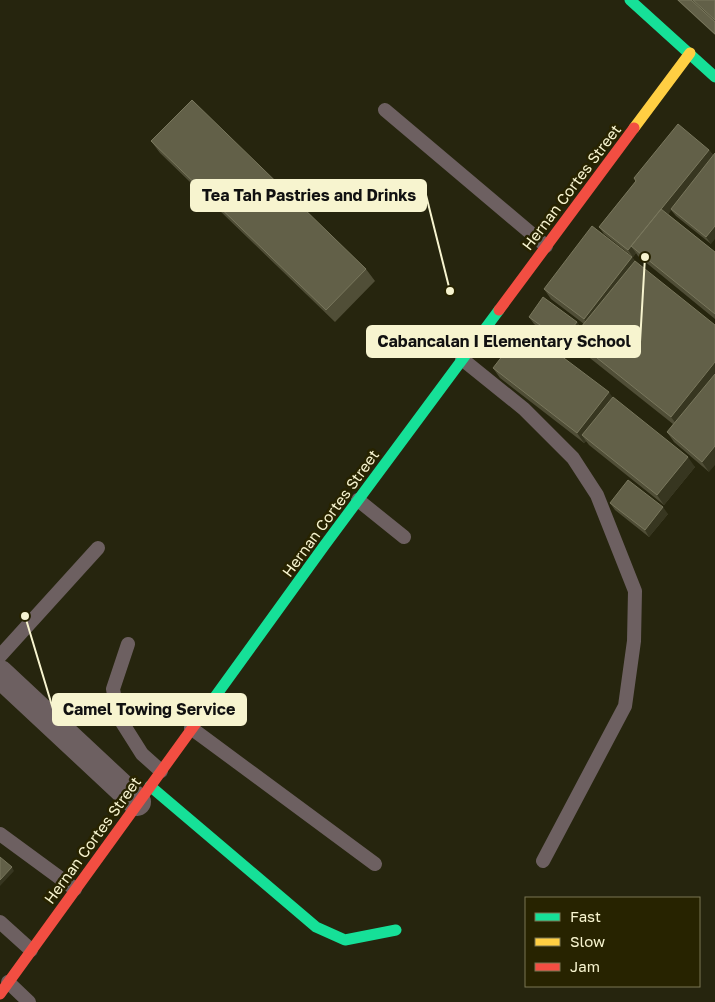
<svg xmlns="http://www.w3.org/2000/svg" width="715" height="1002" viewBox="0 0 715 1002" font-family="'Golos Text',sans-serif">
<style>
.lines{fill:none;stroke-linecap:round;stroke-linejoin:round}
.lane{stroke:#6d6061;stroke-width:14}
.street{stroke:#6d6061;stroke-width:28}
.fast{stroke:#16e098;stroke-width:11}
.slow{stroke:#ffcf43;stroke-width:11}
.jam{stroke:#f24e42;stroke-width:11}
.wall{fill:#504e37}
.shaded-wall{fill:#373620}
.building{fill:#626048;stroke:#79775d}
.labels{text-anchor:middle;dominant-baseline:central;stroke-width:5;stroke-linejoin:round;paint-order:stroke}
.street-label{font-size:15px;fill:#f7f4cf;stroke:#272300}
.leader{fill:none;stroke:#f7f4cf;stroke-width:2}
.callout-dot{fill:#f7f4cf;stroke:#272300;stroke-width:2}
.callout{fill:#f7f4cf;stroke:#f7f4cf;stroke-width:2}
.callout-label{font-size:16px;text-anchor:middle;font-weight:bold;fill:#111}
</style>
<rect width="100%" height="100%" fill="#26250e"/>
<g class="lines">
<path class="lane" d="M385,110l161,136
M462,359l62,50 49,49 24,37 38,96 -1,50 -9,65 -82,155
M358,500l46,37
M128,644l-15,45 5,27 24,38 19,17
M0,656l98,-108
M191,728l184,136
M0,834l75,55
M0,922l31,28
M8,982l21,20"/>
<path class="street" d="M0,674l137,128"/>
<path class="fast" d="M630,0l85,77
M204,712l120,-166 175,-236
M150,786l166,141 29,13 51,-10"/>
<path class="slow" d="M634,128l56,-75"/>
<path class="jam" d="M499,310l135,-182
M0,994l204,-282"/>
</g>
<path class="wall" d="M677,0h38v35z
M151,141l215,128 9,12 -40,41 -175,-169z
M709,150l4,5 -2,89 -35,-28 -5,-6 -3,4 47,38v67l-77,-63 -2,-3 -3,4 -29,-23 -5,-7 37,-46 -2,-3z
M632,257l4,5 73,210 -35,-30 -7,-10 6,-8 -92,-73 -7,-11 -7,8 -33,-24 -5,-7 48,5 4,6 3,-4 -33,-25 -7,-10z
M493,368l119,30 83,69 -31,38 -75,-60 -3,-4 -2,2 -84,-65z
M610,503l58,11 -19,23 -34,-27z"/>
<path class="shaded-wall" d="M709,150l5,7 -76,95 -7,-6z
M715,226v13l-4,5 -5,-7z
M631,246l5,7 -3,4 -5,-7z
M632,257l7,10 -48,62 -7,-10z
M577,322l5,7 -10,9 2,2 -7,8 -5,-7z
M715,362v23l-35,44 -9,-12z
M609,392l7,10 -34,33 4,6 -2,2 -7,-10z
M715,446v19l-6,7 -7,-10z
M688,457l7,10 -31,38 -7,-10z
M663,507l5,7 -19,23 -4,-7z
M12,867l2,4 -14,15v-6z"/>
<path class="building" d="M678,0h13l24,22v12z
M693,0h22v20z
M192,100l174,169 -40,41 -175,-169z
M678,124l31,26 -81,100 -29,-23 37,-46 -2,-3z
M715,153v73l-9,11 -35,-28z
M661,209l54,43v62l-84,-68z
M592,226l40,31 -48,62 -40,-30z
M635,261l80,64v37l-44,55 -99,-79z
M543,297l34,25 -15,19 -33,-24z
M524,328l85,64 -32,41 -84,-65z
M715,374v72l-13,16 -35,-30z
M613,397l75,60 -31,38 -75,-60z
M628,480l35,27 -18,23 -35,-27z
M0,857l12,10 -12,13z"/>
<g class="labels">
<g class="street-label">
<text transform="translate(571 187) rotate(-53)">Hernan Cortes Street</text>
<text transform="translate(330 513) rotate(-54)">Hernan Cortes Street</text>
<text transform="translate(92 840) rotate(-54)">Hernan Cortes Street</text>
</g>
</g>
<path class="leader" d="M450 291L426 195M645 257L640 342M25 616L53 709"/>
<g class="callout-dot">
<circle cx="450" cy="291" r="5"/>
<circle cx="645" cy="257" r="5"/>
<circle cx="25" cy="616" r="5"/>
</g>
<g class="callout">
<rect x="191" y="180" width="235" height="31" rx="5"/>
<rect x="367" y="326" width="273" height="31" rx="5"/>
<rect x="53" y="694" width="193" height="31" rx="5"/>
</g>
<g class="callout-label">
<text x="309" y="201">Tea Tah Pastries and Drinks</text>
<text x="504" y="347">Cabancalan I Elementary School</text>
<text x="149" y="715">Camel Towing Service</text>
</g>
<rect x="525" y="897" width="175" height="90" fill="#272300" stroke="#7a7753"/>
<rect x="535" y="913" width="25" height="8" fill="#16e098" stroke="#7a7753"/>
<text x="570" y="922" font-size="15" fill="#f7f4cf">Fast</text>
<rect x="535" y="938" width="25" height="8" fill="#ffcf43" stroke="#7a7753"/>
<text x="570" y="947" font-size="15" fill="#f7f4cf">Slow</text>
<rect x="535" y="963" width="25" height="8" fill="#f24e42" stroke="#7a7753"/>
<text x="570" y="972" font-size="15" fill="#f7f4cf">Jam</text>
</svg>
